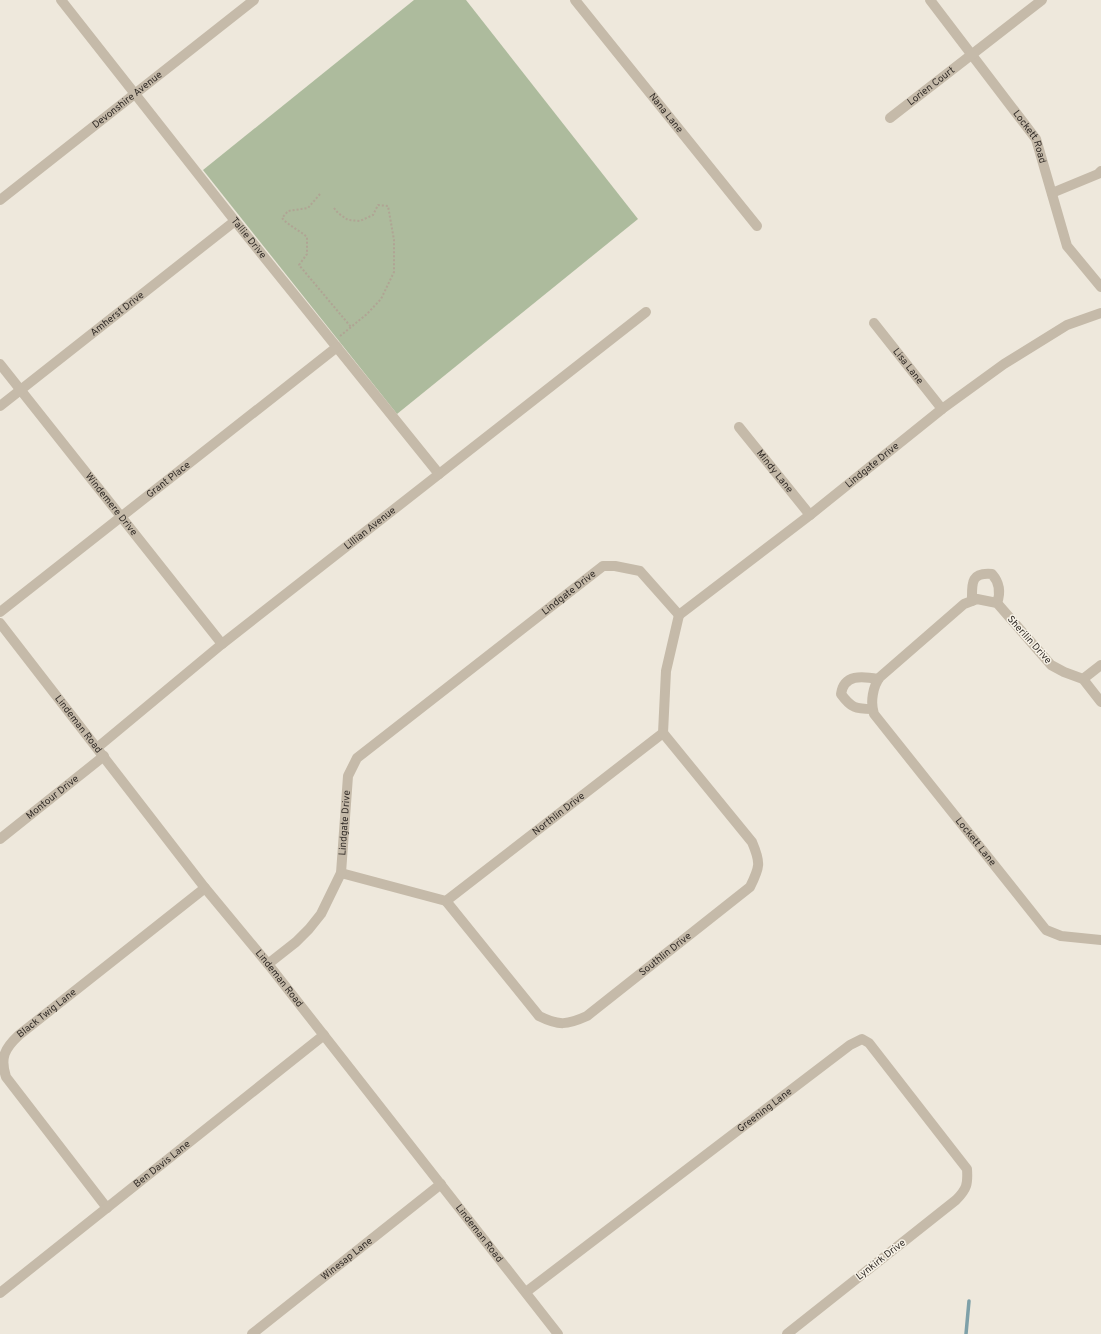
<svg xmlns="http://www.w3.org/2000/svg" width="1101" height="1334" viewBox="0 0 1101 1334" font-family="Overpass,sans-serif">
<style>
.green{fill:#adbb9d}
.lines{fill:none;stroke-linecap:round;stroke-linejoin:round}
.stream{stroke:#7ea0a8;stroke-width:3.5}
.path{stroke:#b0a494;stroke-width:2;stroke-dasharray:2 2;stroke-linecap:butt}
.minor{stroke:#c5baa9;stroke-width:10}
.tertiary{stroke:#c5baa9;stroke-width:10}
.labels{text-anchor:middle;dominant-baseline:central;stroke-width:3;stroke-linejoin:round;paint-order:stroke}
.street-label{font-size:10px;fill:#332d28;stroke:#f7f2e7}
</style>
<rect width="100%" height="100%" fill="#eee8dc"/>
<path class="green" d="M414,0h52l172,219 -241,195 -194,-244z"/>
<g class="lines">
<path class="stream" d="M966,1334l3,-33"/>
<path class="path" d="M320,194l-12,14 -20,3 -6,7c7,8 17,12 25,19v17l-8,11 52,62
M334,208l4,5 10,7 12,1 13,-6 5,-10 10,1 6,34v32l-13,27 -14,15 -27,22"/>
<g class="minor">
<path id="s1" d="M61,0l174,221 204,253"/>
<path id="s2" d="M575,0l182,226"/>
<path id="s3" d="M930,0l106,139 31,107 34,41"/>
<path id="s4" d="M890,118l152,-118"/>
<path d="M1052,193l46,-19 3,-3"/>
<path id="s5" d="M0,200l254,-200"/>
<path id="s6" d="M874,323l68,86"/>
<path id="s7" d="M0,364l222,280"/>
<path id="s8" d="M0,406l235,-185"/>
<path id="s9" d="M739,427l71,88"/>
<path d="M972,601c0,-17 -2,-29 20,-27 7,8 9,18 5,29"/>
<path id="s10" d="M0,612l337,-265"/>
<path d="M1083,679l18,-14"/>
<path id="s11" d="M1101,702l-18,-23 -19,-7 -13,-7 -54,-62 -20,-4 -13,5 -84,73c-7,9 -10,25 -6,37l172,216 15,6 40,4"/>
<path d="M872,709c-16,0 -21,-1 -31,-15 3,-20 21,-18 37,-15"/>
<path id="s12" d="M98,747l124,-103 424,-332"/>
<path id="s13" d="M0,839l104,-83"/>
<path id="s14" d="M341,873l105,28 217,-168 3,-62 13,-56"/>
<path id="s15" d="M446,901l93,115c20,10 28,9 48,0l163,-129c10,-20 11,-24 2,-45l-89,-109"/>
<path id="s16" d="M268,964l28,-22 13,-13 12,-15 20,-41 7,-97 9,-18 246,-192h12l25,5 39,44 131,-100 132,-106 62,-45 63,-39 34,-12"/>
<path id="s17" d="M107,1208l-101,-131c-6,-19 -2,-28 13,-42l186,-147"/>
<path id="s18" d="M526,1292l324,-247 12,-6 7,4 98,126c1,15 0,20 -11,31l-169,134"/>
<path id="s19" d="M0,1293l324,-258"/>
<path id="s20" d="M252,1334l189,-150"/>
</g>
<path class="tertiary" id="s21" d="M0,623l205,265 63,76 290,370"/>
</g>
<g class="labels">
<g class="street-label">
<text stroke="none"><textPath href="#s4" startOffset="52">Lorien Court</textPath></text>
<text stroke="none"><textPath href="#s5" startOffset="162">Devonshire Avenue</textPath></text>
<text stroke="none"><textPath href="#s2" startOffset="145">Nana Lane</textPath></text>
<text stroke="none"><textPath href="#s3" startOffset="170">Lockett Road</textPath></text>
<text stroke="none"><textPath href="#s1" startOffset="303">Tallie Drive</textPath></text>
<text stroke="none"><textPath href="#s8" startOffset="149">Amherst Drive</textPath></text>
<text stroke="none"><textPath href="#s6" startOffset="55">Lisa Lane</textPath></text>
<text stroke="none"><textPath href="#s16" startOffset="889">Lindgate Drive</textPath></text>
<text stroke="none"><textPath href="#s9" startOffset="57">Mindy Lane</textPath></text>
<text stroke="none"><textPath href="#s10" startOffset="214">Grant Place</textPath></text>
<text stroke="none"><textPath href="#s7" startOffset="179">Windemere Drive</textPath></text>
<text stroke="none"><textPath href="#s12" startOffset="349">Lillian Avenue</textPath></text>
<text stroke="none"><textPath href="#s16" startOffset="505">Lindgate Drive</textPath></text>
<text transform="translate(1029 640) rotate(48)">Sherilin Drive</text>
<text stroke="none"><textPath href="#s21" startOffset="128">Lindeman Road</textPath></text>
<text stroke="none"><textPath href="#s13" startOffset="67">Montour Drive</textPath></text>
<text stroke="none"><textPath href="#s14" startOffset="251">Northlin Drive</textPath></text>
<text stroke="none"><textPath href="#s16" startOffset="169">Lindgate Drive</textPath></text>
<text stroke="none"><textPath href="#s11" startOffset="494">Lockett Lane</textPath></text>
<text stroke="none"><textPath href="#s15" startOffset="298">Southlin Drive</textPath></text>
<text stroke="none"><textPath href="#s21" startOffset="452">Lindeman Road</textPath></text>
<text stroke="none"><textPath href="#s17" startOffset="248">Black Twig Lane</textPath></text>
<text stroke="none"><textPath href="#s18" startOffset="300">Greening Lane</textPath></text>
<text stroke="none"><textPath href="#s19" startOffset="207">Ben Davis Lane</textPath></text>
<text stroke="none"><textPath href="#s21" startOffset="776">Lindeman Road</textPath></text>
<text stroke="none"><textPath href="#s20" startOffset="121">Winesap Lane</textPath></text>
<text transform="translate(881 1260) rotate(-38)">Lynkirk Drive</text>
</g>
</g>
</svg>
